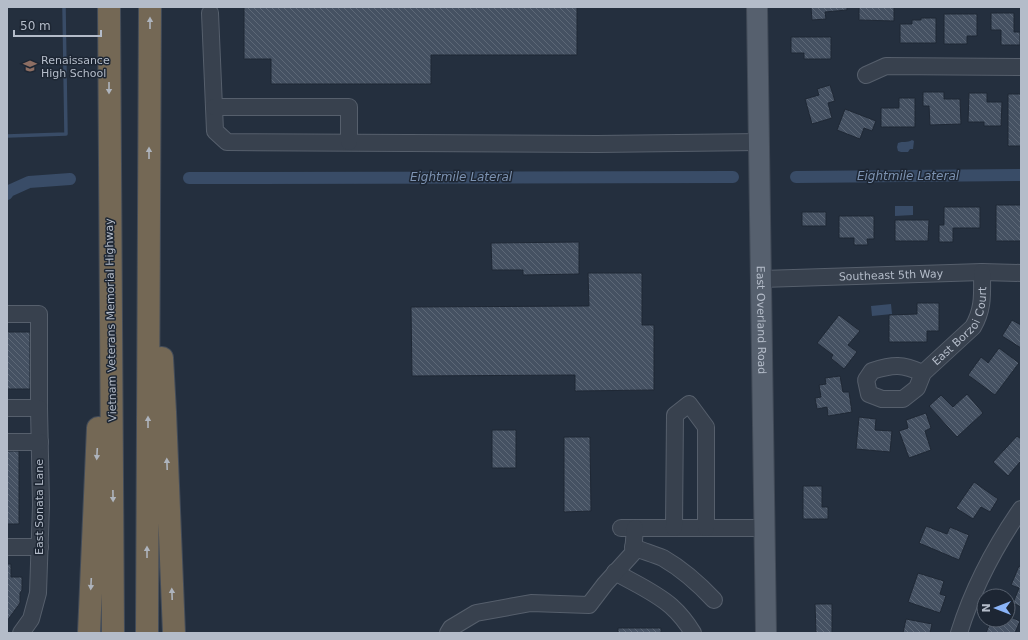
<svg xmlns="http://www.w3.org/2000/svg" width="1028" height="640" viewBox="0 0 1028 640" font-family="'DejaVu Sans',sans-serif">
<style>
.water{fill:#394c67}
.lines{fill:none;stroke-linecap:round;stroke-linejoin:round}
.stream{stroke:#394c67;stroke-width:3.5}
.canal{stroke:#394c67;stroke-width:12}
.building{fill:url(#building-back-hatch);stroke:#1f2835}
.minor-casing{stroke:#565f6c;stroke-width:18}
.major-casing{stroke:#414a57;stroke-width:22}
.highway-casing{stroke:#434c59;stroke-width:24}
.minor{stroke:#38414e;stroke-width:16}
.major{stroke:#56606e;stroke-width:20}
.highway{stroke:#746855;stroke-width:22}
.oneway{fill:#aeb4bd}
.labels{text-anchor:middle;dominant-baseline:central;stroke-width:3;stroke-linejoin:round;paint-order:stroke}
.poi-label{font-size:11px;fill:#b4bcc9;stroke:#1d2633;text-anchor:start}
.street-label{font-size:11px;fill:#b4bcc9;stroke:#1d2633}
.water-label{font-size:12px;font-style:italic;fill:#7c92b1;stroke:#1d2633}
</style>
<defs>
<pattern id="building-back-hatch" width="6" height="6" patternUnits="userSpaceOnUse"><rect width="6" height="6" fill="#455162"/><path d="M-1 5l2 2M0 0l6 6M5-1l2 2" fill="none" stroke="#5d6877"/></pattern>
</defs>
<rect width="100%" height="100%" fill="#242f3e"/>
<path class="water" d="M912,140l2,1 -1,8h-3l-2,3h-7l-3,-1 -1,-4 1,-4c5,-2 9,0 14,-3z
M895,206h18v9l-18,1z
M891,304l1,10 -20,2 -1,-10z"/>
<g class="lines">
<path class="stream" d="M7,136l59,-2 -2,-127"/>
<path class="canal" d="M796,177l225,-2
M189,178l544,-1
M7,194l2,-3 20,-9 41,-3"/>
</g>
<path class="building" d="M244,7h333v48h-146v29h-160v-25h-27z
M811,7h36v3l-22,2 1,7 -14,1z
M859,7h35v14l-35,-1z
M991,13h23v19h6v13h-19v-15h-10z
M944,14h33v22h-10v8h-23z
M921,18h15v25h-36v-19h12v-4h9z
M791,37h40v22h-27v-6h-13z
M830,85l5,16 -7,2 4,15 -20,6 -7,-25 14,-4 -2,-6z
M923,92h21v7h16l1,25 -31,1 -1,-19h-6z
M969,93h18v9h15l-1,24h-17v-4h-16z
M1008,94h13v52h-13z
M899,98h16v29h-34v-19h18z
M845,109l31,12 -4,10 -8,-3 -4,11 -23,-9z
M996,205h25v36h-25z
M944,207h36v21h-27v14h-14v-17h5z
M802,212h24v14h-24z
M839,216h35v23h-7l1,6h-14v-7h-15z
M895,220h34l-1,21h-33z
M579,242v32l-56,1v-5h-31l-1,-27z
M588,273h54v52h12v65l-79,1v-16l-163,1 -1,-69 178,-1z
M917,303h22v28h-12v11h-38v-27l28,-1z
M839,315l21,16 -12,14 9,7 -13,17 -13,-11 2,-3 -16,-12z
M1012,320l9,5v23l-19,-12z
M7,332h23v57h-23z
M999,348l20,15 -24,32 -27,-20 13,-18 7,6z
M840,376l3,16h6l3,20 -24,4 -1,-9 -10,2 -2,-11 6,-1 -2,-12 7,-1 -1,-6z
M967,394l16,19 -26,24 -28,-31 12,-11 12,12z
M926,413l5,15 -6,3 6,19 -22,8 -10,-27 9,-3 -2,-8z
M859,417l17,2 -1,11 17,1 -2,21 -34,-3z
M492,430h24v38h-24z
M1017,436l4,3v24l-1,-1 -12,14 -15,-14z
M564,437h26l1,74 -27,1z
M7,451h12v73h-12z
M974,482l24,17 -8,13 -9,-5 -8,12 -17,-11z
M803,486h19v21h6v12h-25z
M926,526l21,8 3,-7 19,8 -10,25 -40,-17z
M7,564h4v13h11v13l-2,3v10l-13,18z
M1019,566l2,1v40l-8,-4 6,-15 -8,-3z
M918,573l26,8 -4,13 6,2 -6,17 -32,-11z
M815,604h17v29h-16z
M1008,616l12,5 -5,12h-29l5,-13h17z
M906,619l26,5 -2,9h-27z
M618,628h43v5h-43z"/>
<g class="lines">
<g class="minor-casing">
<g id="minor">
<path d="M210,13l5,118 12,11 370,2 162,-2"/>
<path d="M866,75l20,-9 135,1"/>
<path d="M214,107h135v35"/>
<path id="s1" d="M761,279l221,-7 39,1"/>
<path d="M7,314h32v94"/>
<path id="s2" d="M923,373l-6,15 -14,11h-21l-13,-5 -3,-14 6,-9c22,-7 30,-7 51,2l50,-46c11,-19 9,-34 9,-55"/>
<path d="M7,408h32l2,97 -3,88 -7,26 -10,14"/>
<path d="M7,442h33"/>
<path d="M621,528h144"/>
<path d="M674,528l1,-113 14,-11 17,23v101"/>
<path d="M7,547h33"/>
<path d="M633,547c10,4 20,7 30,11 19,11 36,26 51,42"/>
<path d="M615,572c19,11 40,20 56,34 9,8 16,17 22,27"/>
<path d="M448,633l3,-5 25,-15 55,-10 58,2 16,-21 28,-31 2,-25"/>
<path d="M959,633c14,-45 35,-85 62,-124"/>
</g>
</g>
<g class="major-casing">
<g id="major">
<path id="s3" d="M757,7l9,626"/>
</g>
</g>
<g class="highway-casing">
<path id="highway" d="M109,7c0,209 4,417 4,626
M162,358l3,54 9,221
M89,633l9,-205
M147,633l3,-626"/>
</g>
<use href="#minor" class="minor"/>
<use href="#major" class="major"/>
<use href="#highway" class="highway"/>
</g>
<defs><path id="oneway-solid" d="M-6-.8H1V-3.2L6.5 0L1 3.2V.8H-6Z"/></defs>
<g class="oneway">
<use href="#oneway-solid" transform="translate(150 23) rotate(-90)"/>
<use href="#oneway-solid" transform="translate(109 88) rotate(90)"/>
<use href="#oneway-solid" transform="translate(149 153) rotate(-90)"/>
<use href="#oneway-solid" transform="translate(148 422) rotate(-90)"/>
<use href="#oneway-solid" transform="translate(97 454) rotate(93)"/>
<use href="#oneway-solid" transform="translate(167 464) rotate(-92)"/>
<use href="#oneway-solid" transform="translate(113 496) rotate(89)"/>
<use href="#oneway-solid" transform="translate(147 552) rotate(-90)"/>
<use href="#oneway-solid" transform="translate(91 584) rotate(93)"/>
<use href="#oneway-solid" transform="translate(172 594) rotate(-92)"/>
</g>
<defs>
<g id="school-bare" transform="scale(1.08)"><path d="M0-5L7-2L0 1L-7-2ZM-4 1L0 2.5L4 1V4Q0 6-4 4Z" fill="#8d6e63" stroke="#1d2633" stroke-width="2.5" paint-order="stroke"/></g>
</defs>
<g fill-rule="evenodd">
<use href="#school-bare" x="30" y="66"/>
</g>
<g class="labels">
<g class="poi-label">
<text x="41" y="60">Renaissance<tspan x="41" dy="13">High School</tspan></text>
</g>
<g class="street-label">
<text stroke="none"><textPath href="#s1" startOffset="130">Southeast 5th Way</textPath></text>
<text transform="translate(111 320) rotate(-91)">Vietnam Veterans Memorial Highway</text>
<text stroke="none"><textPath href="#s3" startOffset="313">East Overland Road</textPath></text>
<text stroke="none"><textPath href="#s2" startOffset="209">East Borzoi Court</textPath></text>
<text transform="translate(39 507) rotate(-90)">East Sonata Lane</text>
</g>
<g class="water-label">
<text x="908" y="176">Eightmile Lateral</text>
<text x="461" y="177">Eightmile Lateral</text>
</g>
</g>
<rect width="1028" height="640" fill="none" stroke="#b4bcc9" stroke-width="16"/>
<g transform="translate(996 608) rotate(270)"><circle r="19" fill="#1d2633" stroke="#59626f"/>
<path d="M0-3L7 15L0 10L-7 15Z" fill="#8ab4f8"/>
<text y="-6" font-size="11" font-weight="bold" text-anchor="middle" fill="#b4bcc9">N</text>
</g>
<path d="M14 30v6h87v-6" fill="none" stroke="#b4bcc9" stroke-width="2"/>
<text x="20" y="30" font-size="12" fill="#b4bcc9" stroke="#1d2633" stroke-width="3" paint-order="stroke">50 m</text>
</svg>
